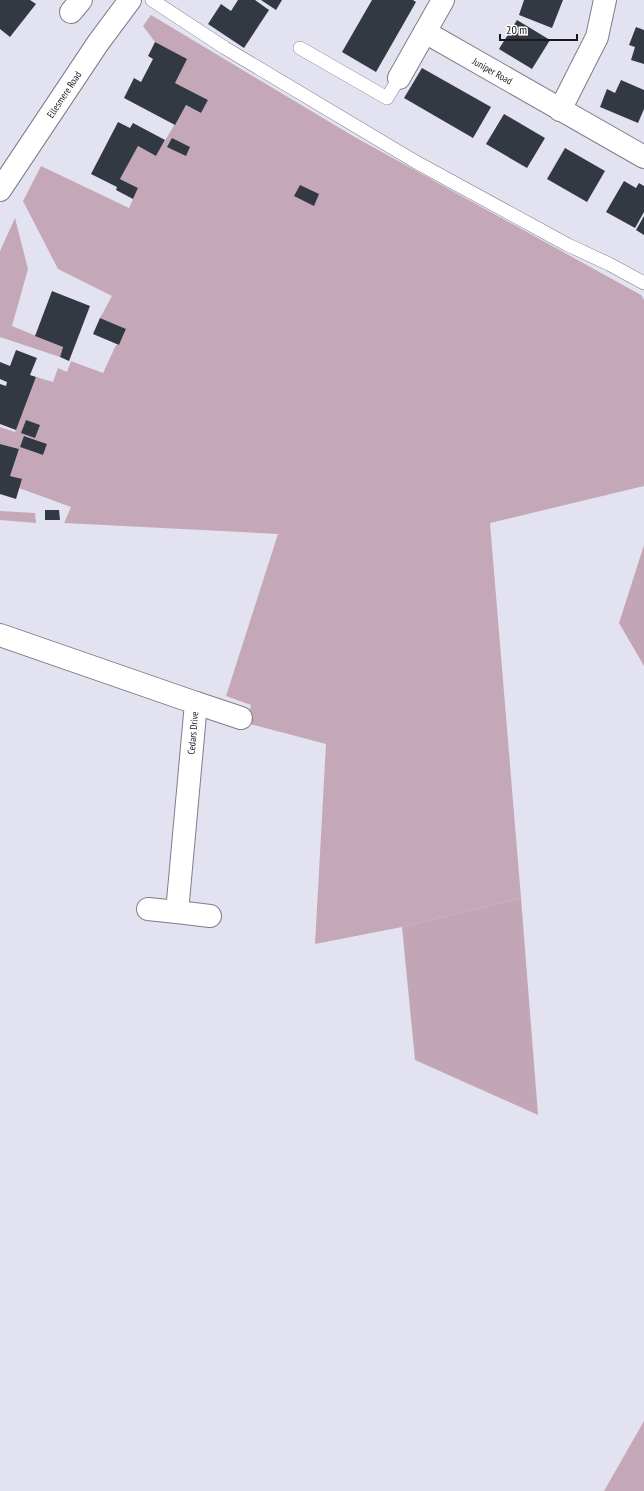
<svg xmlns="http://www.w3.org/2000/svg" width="644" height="1491" viewBox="0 0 644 1491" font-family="'PT Sans Narrow',sans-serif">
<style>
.green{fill:#c5a8b8;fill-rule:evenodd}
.forest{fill:#c3a6b6}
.building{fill:#333943}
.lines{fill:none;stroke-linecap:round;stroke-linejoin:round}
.service-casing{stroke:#7e7d8a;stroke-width:14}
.minor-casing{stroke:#7e7d8a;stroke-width:24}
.primary-casing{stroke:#7e7d8a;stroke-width:24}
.service{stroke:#fff;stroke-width:13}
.minor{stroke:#fff;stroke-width:22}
.primary{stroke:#fff;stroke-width:22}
.labels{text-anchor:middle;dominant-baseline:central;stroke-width:4;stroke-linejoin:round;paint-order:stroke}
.street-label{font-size:10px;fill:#18171c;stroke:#fff}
</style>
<rect width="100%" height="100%" fill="#e3e2f1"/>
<path class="green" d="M151,15l202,121 288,159 3,5v186l-154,37 31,375 -119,29 -87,17 11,-200 -80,-21 5,-18 -25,-9 52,-162 -214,-11 7,-16 -52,-19 3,-8 -12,-4 9,-27 -19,-5v-17l15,5 21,-55 17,5 5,-14 9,4 4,-11 32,12 13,-28h3l7,-15 -26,-12 12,-22 -54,-27 -35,-68 18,-35 88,42 9,-20 -18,-9 18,-33 18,10 30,-51 15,8 7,-13 -33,-17 -20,-41 -12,-16zM25,436l22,8 -4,11 -23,-8z
M15,218l13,51 -16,57 51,21 -3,10 -60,-20v-86z
M0,511l35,2 1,10 -36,-3z
M644,1421v70h-40z"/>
<path class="forest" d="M644,545v121l-25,-43z
M521,898l17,217 -123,-55 -13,-133z"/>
<path class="building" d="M0,0h30l6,4 -26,33 -10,-8z
M238,0h17l14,10 -25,38 -36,-24 13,-20 10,7z
M261,0h21l-6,10z
M372,0h41l3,2 -40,70 -34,-20z
M524,0h39l-11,28 -33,-13z
M517,20l33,20 -18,29 -33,-20z
M636,27l8,3v34l-13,-4 4,-13 -6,-2z
M155,42l32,17 -12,24 33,17 -7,13 -15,-8 -11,20 -51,-27 10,-20 7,4 12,-23 -5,-3z
M422,68l69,39 -18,31 -69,-40z
M621,80l23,10v19l-6,14 -38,-16 7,-18 8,4z
M504,114l41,24 -18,30 -41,-24z
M118,122l12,6 3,-5 32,17 -9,16 -18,-10 -18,33 18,9 -5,11 -17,-9 1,-3 -26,-13z
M172,138l18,9 -4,9 -19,-9z
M565,148l40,23 -18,31 -40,-23z
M624,181l12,7 3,-5 5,3v26l-9,16 -29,-16z
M300,185l19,9 -5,12 -20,-10z
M644,216v19l-8,-5z
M52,291l38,15 -21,55 -9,-4 3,-10 -28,-11z
M100,318l26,11 -7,16 -26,-11z
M16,350l21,8 -7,17 6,2 -20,53 -16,-6v-40l6,2 1,-4 -7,-3v-17l10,4z
M26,420l14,5 -5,13 -14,-5z
M24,436l23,8 -4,11 -23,-8z
M0,444l19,5 -9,27 12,3 -6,20 -16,-5z
M45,510h14l1,10h-15z"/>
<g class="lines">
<g class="service-casing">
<path id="service" d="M152,0l73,48 191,114 152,83 41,19 35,19
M300,48l87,50 12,-20"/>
</g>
<g class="minor-casing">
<g id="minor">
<path d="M71,12l10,-12"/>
<path id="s1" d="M425,32l219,125"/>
<path d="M399,78l44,-78"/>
<path d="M560,110l37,-73 8,-37"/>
<path d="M0,635l196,68 -19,209 33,4"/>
<path d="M196,703l45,15"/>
<path d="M148,909l29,3"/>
</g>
</g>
<g class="primary-casing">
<g id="primary">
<path id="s2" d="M0,190l98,-147 32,-43"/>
</g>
</g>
<use href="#service" class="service"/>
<use href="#minor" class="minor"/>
<use href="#primary" class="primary"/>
</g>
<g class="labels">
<g class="street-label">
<text stroke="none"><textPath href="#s1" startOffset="78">Juniper Road</textPath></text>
<text stroke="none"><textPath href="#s2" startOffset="115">Ellesmere Road</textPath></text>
<text transform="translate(193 733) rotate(-85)">Cedars Drive</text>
</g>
</g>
<path d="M500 34v6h77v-6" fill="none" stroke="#18171c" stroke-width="2"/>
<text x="506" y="34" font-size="12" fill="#18171c" stroke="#ffffff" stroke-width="3" paint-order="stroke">20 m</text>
</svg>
